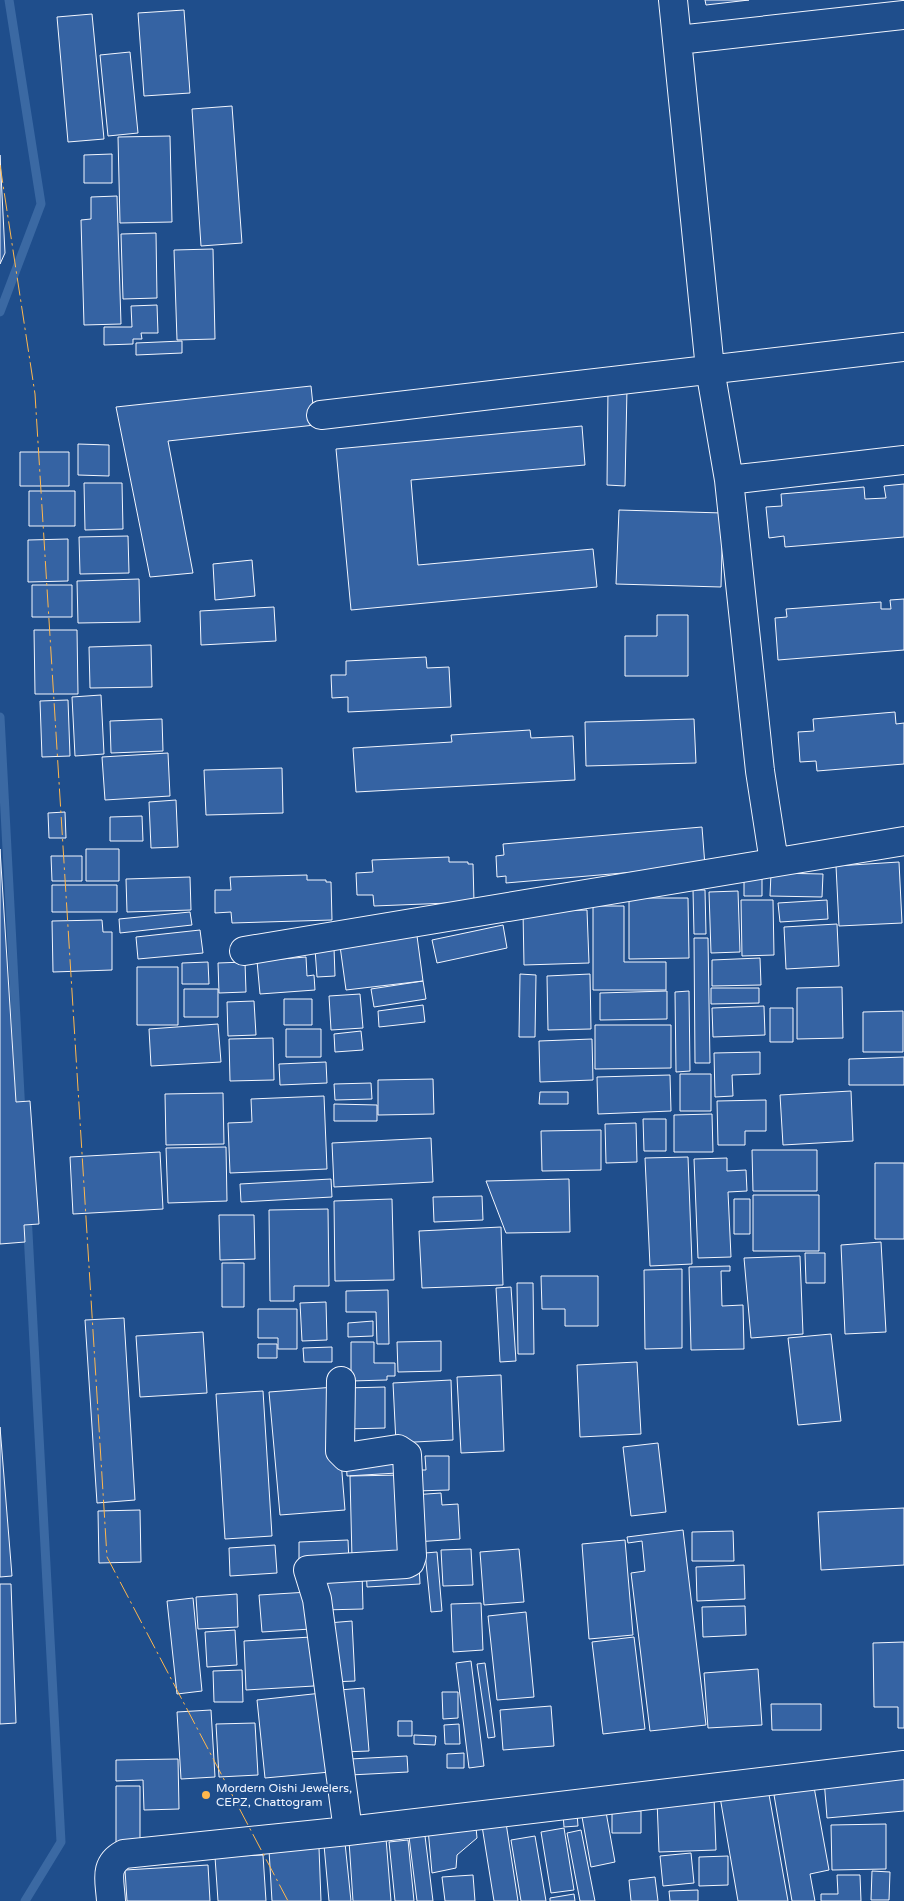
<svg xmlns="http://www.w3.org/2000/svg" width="904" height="1901" viewBox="0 0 904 1901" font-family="'Varela Round',sans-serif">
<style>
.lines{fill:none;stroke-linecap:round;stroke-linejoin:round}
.stream{stroke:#3b69a3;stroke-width:9}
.building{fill:#3563a3;stroke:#f2f6ff}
.minor-casing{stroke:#f2f6ff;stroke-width:30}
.minor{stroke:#1f4e8c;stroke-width:28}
.power{stroke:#ffb74d;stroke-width:1;stroke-dasharray:18 4 2.5 4;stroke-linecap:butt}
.poi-dot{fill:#ffb74d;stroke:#1f4e8c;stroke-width:2}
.labels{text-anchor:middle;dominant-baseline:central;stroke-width:4;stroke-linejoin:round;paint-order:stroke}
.poi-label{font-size:12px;fill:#f2f6ff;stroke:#1f4e8c;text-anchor:start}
</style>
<rect width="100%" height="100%" fill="#1f4e8c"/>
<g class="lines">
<path class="stream" d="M0,312l41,-108 -32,-204
M0,717l21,397
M25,1901l36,-59 -34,-628"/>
</g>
<path class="building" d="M705,0h44l-43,5z
M184,10l6,83 -46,3 -6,-83z
M92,14l12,125 -36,3 -11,-125z
M130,52l8,81 -30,3 -8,-81z
M232,106l10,137 -41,3 -9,-137z
M170,136l2,86 -52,1 -2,-86z
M112,154v29h-28v-28z
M0,155l5,98 -5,11z
M117,196l4,128 -37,1 -3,-105 10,-1v-22z
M156,233l1,65 -34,1 -2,-65z
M213,249l2,90 -38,1 -3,-90z
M157,305l1,28h-17l1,6h-9v5l-29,1v-18h28l-1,-21z
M182,341v12l-46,2v-12z
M311,386l4,39 -147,16 25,132 -43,4 -34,-170z
M608,388h19l-2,98 -18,-1z
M582,426l3,39 -174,15 7,85 175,-16 4,38 -246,23 -15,-161z
M78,444l31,1v31l-31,-1z
M20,452h49v34h-49z
M84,483h38l1,46 -38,1z
M904,484v53l-119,10 -1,-11 -15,2 -3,-31 16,-1 -1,-12 83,-7 1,12 21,-1 -2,-12z
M29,491h46v35h-46z
M619,510l104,3 -2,74 -105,-3z
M128,536l1,37 -49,1 -1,-37z
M68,539v42l-40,1v-42z
M252,560l3,36 -40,4 -2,-36z
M139,579l1,43 -62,1 -1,-42z
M32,585h40v32h-40z
M904,599v51l-126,10 -3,-42 12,-1 -1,-8 95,-7v7h10l-1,-9z
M274,607l2,34 -75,4 -1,-34z
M657,615h31v61h-63v-40h32z
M34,630h43l1,64h-43z
M151,645l1,42 -62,1 -1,-41z
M426,657l1,11 22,-1 2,40 -103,5v-15l-16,1 -1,-23h15v-14z
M101,695l3,59 -29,2 -3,-59z
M68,700l2,56 -28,1 -2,-56z
M895,712l1,12 8,-1v41l-87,7 -1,-10 -16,1 -2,-30 16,-1 -1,-12z
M162,719l1,32 -52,2 -1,-32z
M694,719l2,44 -110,3 -1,-44z
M530,730l1,8 42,-2 2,44 -219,12 -3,-44 99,-6 -1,-7z
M168,753l2,43 -65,4 -3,-43z
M282,768l1,45 -77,2 -2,-45z
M176,800l2,47 -27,1 -2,-46z
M65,812l1,26h-17l-1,-25z
M142,816l1,25h-33v-24z
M702,827l3,39 -199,17v-7l-9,1 -1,-21 8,-1 -1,-11z
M0,849l16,253 14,-1 9,123 -15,1 1,17 -25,2z
M86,849h33v32h-33z
M51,856h31v25h-30z
M449,857v5h19v2h5l1,38 -100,4 -1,-11h-16l-1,-22 17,-1 -1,-12z
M899,862l3,61 -63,3 -3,-60z
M771,873l52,1 -1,23 -52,-1z
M307,875v5h19v2h5l1,38 -100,3 -1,-11 -16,1v-23h16l-1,-13z
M190,877l1,33 -64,2 -1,-33z
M744,878h18v18h-18z
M52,885h65v27h-65z
M693,890h12l1,44h-12z
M738,891l2,61 -29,1 -2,-61z
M629,898h59l1,60 -60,1z
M741,900h32l1,55 -32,1z
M827,900l1,19 -48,3 -2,-19z
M593,906h31v56h42v28h-73z
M587,910l2,53 -65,2 -1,-53z
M190,912l2,13 -72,8 -1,-14z
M102,920l1,12h9v38l-59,2 -1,-51z
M837,924l2,42 -53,3 -2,-42z
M503,925l4,23 -70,15 -5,-23z
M200,930l3,23 -65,6 -2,-22z
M417,936l6,45 -77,9 -6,-44z
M694,938h14l2,125h-15z
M334,948l1,28 -18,1 -2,-28z
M306,957l1,19 7,-1 1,15 -55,4 -3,-33z
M760,958l1,27 -49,1v-26z
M208,962l1,22h-27v-21z
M245,962l1,30 -27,1 -1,-30z
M137,967h41v58h-41z
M520,974l16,1 -1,62h-16z
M590,974l1,55 -43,1 -1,-54z
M423,981l3,18 -52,8 -3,-18z
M842,987l1,51 -46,1v-51z
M711,988h48v15l-48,1z
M184,989h34v28h-34z
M667,991v28l-67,1v-27z
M689,991l1,80 -14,1 -1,-80z
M360,994l3,34 -32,2 -2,-34z
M284,999h28v26h-28z
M254,1001l2,34 -28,1 -1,-34z
M423,1005l2,17 -46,5 -1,-16z
M764,1006l1,29 -52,2 -1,-29z
M770,1008h23v34h-23z
M903,1011v41h-40v-40z
M218,1024l3,38 -70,4 -2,-37z
M595,1025h76v43l-76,1z
M286,1029h35v28h-35z
M361,1031l2,19 -28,2 -1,-18z
M273,1038l1,42 -44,1 -1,-42z
M592,1039l1,41 -53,2 -1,-41z
M760,1052v22l-28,1 1,21 -18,1 -1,-44z
M904,1057v28h-55v-26z
M326,1062l1,21 -47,2 -1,-21z
M680,1074h31v37h-31z
M670,1075l1,36 -73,3 -1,-37z
M433,1079l1,35 -56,1v-35z
M371,1083l1,16 -37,1 -1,-16z
M851,1091l2,50 -70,4 -3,-50z
M540,1092h28v12h-29z
M223,1093l1,51 -58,1 -1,-51z
M324,1096l3,73 -97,4 -2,-50 24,-1 -1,-23z
M766,1100v31h-21v14h-27l-1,-44z
M334,1104l43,1v16h-43z
M712,1114l1,38h-39v-37z
M643,1119h23v32h-22z
M636,1123l1,39 -31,1 -1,-39z
M601,1130v40l-59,1 -1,-40z
M431,1138l2,44 -99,5 -2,-44z
M226,1147l1,54 -59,2 -2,-55z
M752,1150h65v41h-64z
M160,1152l3,57 -90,5 -3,-57z
M688,1157l4,107 -42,2 -5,-108z
M727,1158v13l19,-1 1,21 -19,1 3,65 -33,1 -4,-99z
M875,1163h29v76h-29z
M331,1179l1,18 -91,5 -1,-18z
M569,1179l1,53 -64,1 -20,-52z
M753,1195h66v56h-66z
M482,1196l1,24 -49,2 -1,-25z
M392,1199l2,81 -59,1 -1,-80z
M734,1199h16v35h-16z
M328,1209l1,77h-35v15h-24l-1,-91z
M219,1215h35l1,44 -35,1z
M501,1227l2,58 -81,3 -3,-57z
M881,1242l5,90 -41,2 -4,-89z
M805,1253h20v30h-19z
M800,1256l3,78 -52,4 -7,-80z
M222,1263h22v44h-22z
M730,1266v5h-9l1,35 21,-1 1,44 -53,1 -2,-83z
M682,1269v79l-37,1 -1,-79z
M541,1276h57v50h-33v-17h-23z
M517,1283h16l1,71h-16z
M511,1287l5,74 -16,1 -4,-74z
M388,1290l1,54h-12l-1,-32h-30v-21z
M326,1302l1,38 -25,1 -2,-38z
M258,1309h39v40h-19v-11h-20z
M124,1318l11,182 -38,3 -12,-183z
M373,1321v15l-25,1v-14z
M203,1332l4,61 -67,4 -4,-61z
M831,1334l10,87 -43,4 -10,-87z
M441,1341v30l-43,1 -1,-30z
M351,1342h23v21h21v13h-8v4l-36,1z
M258,1344h19v14h-19z
M332,1347v15h-28l-1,-14z
M637,1362l4,72 -61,3 -3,-72z
M501,1375l3,76 -43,2 -4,-76z
M451,1380l2,60 -57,3 -3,-60z
M335,1387l10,123 -65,5 -11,-123z
M385,1387v41l-39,1 -1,-41z
M263,1391l9,145 -47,3 -9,-145z
M0,1427l12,149 -12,1z
M658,1443l8,69 -35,4 -8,-69z
M396,1455l1,18 -50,3 -1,-18z
M425,1456h24v34l-33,1v-21h10z
M401,1475l2,81 -51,2 -2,-82z
M441,1493l1,12 16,-1 2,35 -45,3 -3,-47z
M904,1508v57l-83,5 -3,-58z
M140,1510l1,52 -42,1 -1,-52z
M683,1530l23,195 -56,6 -19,-158 14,-2 -3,-30 -14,2 -1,-6z
M733,1531l1,30h-42v-29z
M348,1540l1,22 -50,1v-21z
M625,1540l8,95 -44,4 -7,-95z
M275,1545l2,28 -47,3 -1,-28z
M471,1549l2,36 -30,1 -2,-36z
M519,1549l5,53 -40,3 -4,-53z
M437,1552l5,59 -11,1 -6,-59z
M419,1565l1,19 -53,3 -1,-20z
M744,1565l1,34 -48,2 -1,-34z
M362,1572l1,37 -41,1 -1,-37z
M0,1584h11l5,139 -16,1z
M309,1592l2,37 -49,3 -3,-37z
M237,1594l1,33 -40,2 -2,-32z
M193,1598l9,93 -25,3 -10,-93z
M481,1603l2,47 -30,2 -2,-48z
M745,1606l1,29 -43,2 -1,-30z
M526,1612l8,85 -37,3 -9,-84z
M352,1621l3,60 -24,1 -3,-59z
M235,1630l2,35 -30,2 -2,-35z
M311,1637l3,49 -68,4 -2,-49z
M634,1637l11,92 -42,5 -11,-92z
M904,1642v86h-6v-21h-24l-1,-64z
M471,1661l13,105 -15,2 -13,-105z
M485,1663l10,74 -7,1 -11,-74z
M758,1669l4,56 -54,3 -4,-55z
M242,1670l1,32h-29l-1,-31z
M364,1688l5,63 -26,1 -4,-62z
M442,1692h16v26l-15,1z
M322,1693l8,79 -65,6 -8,-78z
M771,1704h50v26h-49z
M551,1706l3,40 -51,4 -3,-40z
M211,1710l4,67 -34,2 -4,-67z
M398,1721h14v15h-14z
M255,1723l3,52 -39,2 -3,-53z
M459,1724l1,20h-15l-1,-19z
M414,1735l22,1 -1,9 -21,-1z
M464,1753v15h-17v-14z
M407,1756l1,16 -58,3v-16z
M178,1759l1,50 -35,1 -1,-30 -27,1v-21z
M904,1772v39l-77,7 -3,-39z
M116,1786h24v62h-24z
M814,1787l15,83 -19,4 5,27h-23l-18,-106z
M768,1789l20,112h-50l-18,-104z
M714,1798l2,52 -57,2 -2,-52z
M612,1811h29v22h-29z
M606,1812l9,50 -24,5 -9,-50z
M577,1813l1,13 -14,1 -1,-13z
M506,1823l12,78h-24l-12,-75z
M886,1824v45l-54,1 -1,-45z
M476,1827l1,11 -20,17 -1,13 -24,5 -4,-44z
M564,1828l10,62 -23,3 -10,-61z
M581,1830l14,71h-15l-13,-68z
M425,1836l8,65h-16l-8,-64z
M535,1836l11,65h-25l-10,-61z
M386,1838l5,63h-38l-4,-60z
M408,1840l6,61h-19l-6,-59z
M345,1843l6,58h-22l-5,-56z
M319,1848l2,53h-49l-3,-51z
M691,1853l3,30 -31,3 -3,-30z
M263,1855l3,46h-48l-3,-44z
M728,1856v29l-29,1v-29z
M208,1865l2,36h-83l-2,-31z
M872,1871l18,1 -1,28h-18z
M473,1875l2,26h-30l-3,-24z
M837,1875h23l1,26h-40v-7h17z
M655,1877l3,24h-27l-2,-21z
M698,1890v11h-28l-1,-10z
M574,1894l1,7h-25v-3z"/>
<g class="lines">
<g class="minor-casing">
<path id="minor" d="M673,0l37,369 19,111 31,291 14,91
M678,40l226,-25
M321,415l583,-68
M729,480l175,-20
M244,951l660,-110
M341,1381l-1,70 6,6 52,-8 9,6 5,101 -2,6 -4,2 -98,6 9,29 31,232
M111,1901c-1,-20 -8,-36 13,-47l224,-23 556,-66"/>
</g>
<use href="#minor" class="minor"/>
<path class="power" d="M0,165l35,229 72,1163 181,344"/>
</g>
<circle class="poi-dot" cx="206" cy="1795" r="5"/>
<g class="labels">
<g class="poi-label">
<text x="216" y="1788">Mordern Oishi Jewelers,<tspan x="216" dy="14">CEPZ, Chattogram</tspan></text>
</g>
</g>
</svg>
